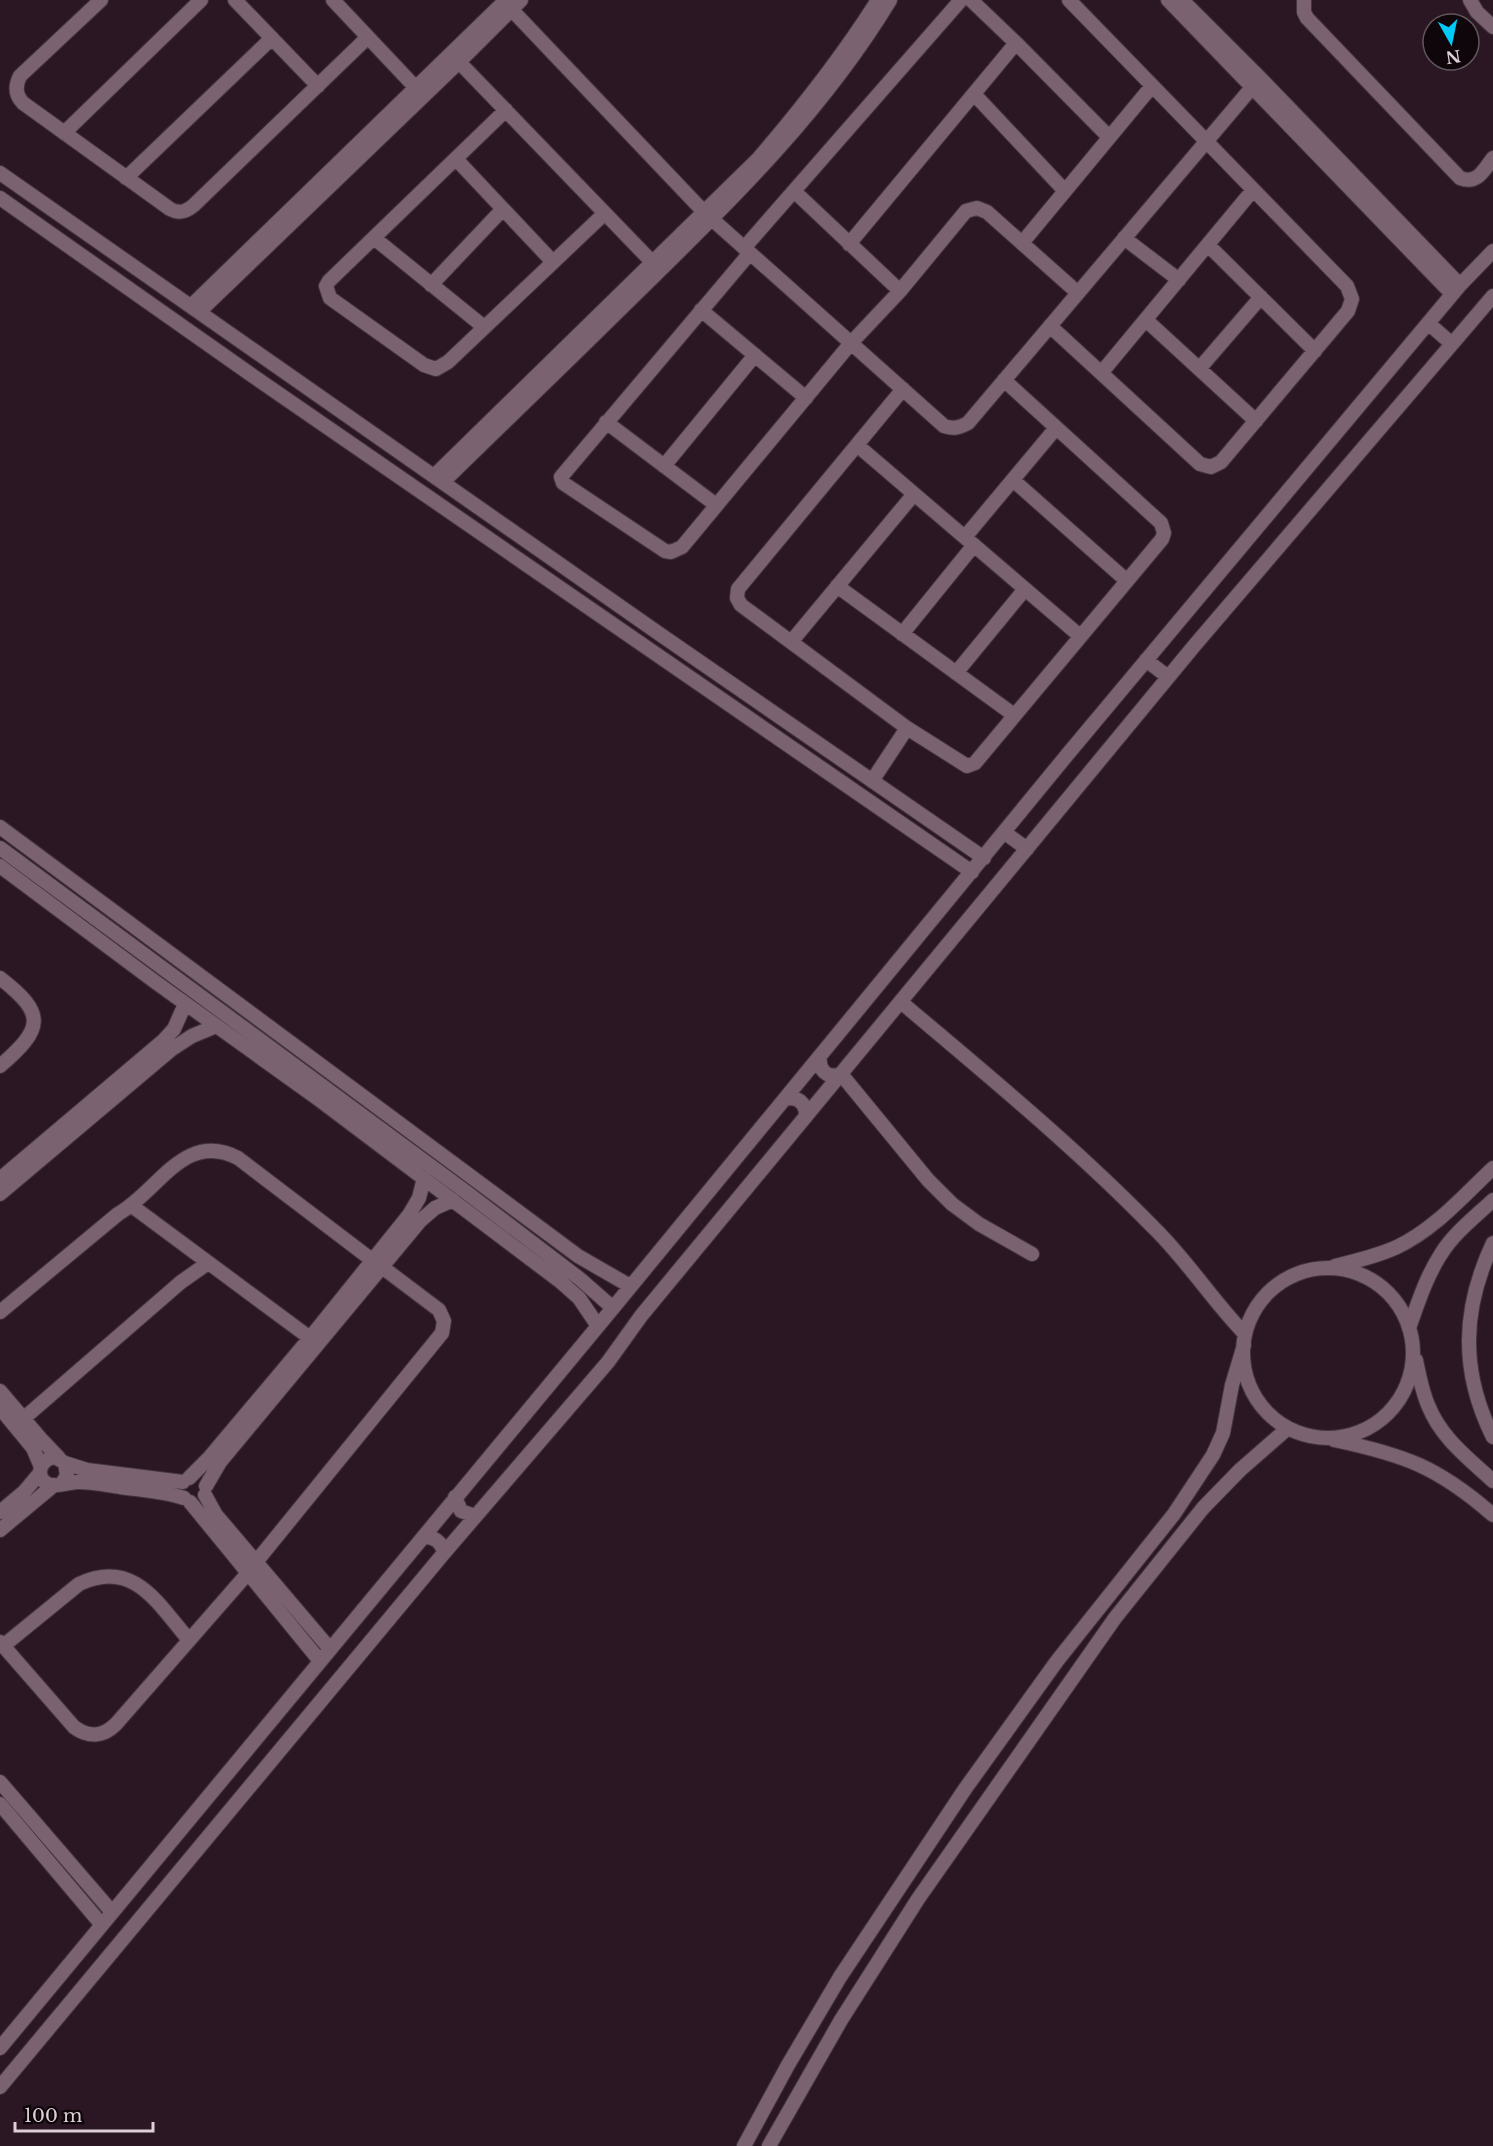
<svg xmlns="http://www.w3.org/2000/svg" width="1493" height="2146" viewBox="0 0 1493 2146" font-family="'Libre Baskerville',serif">
<style>
.lines{fill:none;stroke-linecap:round;stroke-linejoin:round}
.minor-casing{stroke:#43343d;stroke-width:16}
.minor{stroke:#7a6270;stroke-width:14}
</style>
<rect width="100%" height="100%" fill="#2b1723"/>
<g class="lines">
<g class="minor-casing">
<path id="minor" d="M101,0l-81,76c-5,10 -5,19 3,27l147,106c9,5 16,3 24,-4l174,-168
M235,0l83,86
M333,0l83,88
M971,0l45,43 93,94
M1168,0l284,294
M1182,0l78,78 200,207
M1304,0v12l3,6 153,160c17,7 24,-8 33,-20
M1470,0l7,12 16,15
M511,9l193,203 240,214c9,3 15,2 24,-3l292,-345
M459,62l194,201
M974,94l91,97
M506,110l-177,171 -3,5 4,12 94,67 12,4 12,-7 157,-149
M64,133l137,-133
M456,159l97,103
M0,173l661,462 323,223
M126,178l146,-140
M794,191l106,100
M0,198l253,178 719,496
M374,238l110,89
M1124,238l55,42
M1022,243l130,-157
M849,244l167,-201
M1208,245l107,106
M744,248l217,-248
M750,253l-189,224 2,6 102,68 6,1 11,-5 169,-204 49,-52 66,-80 11,-3 10,4 91,81
M431,285l72,-76
M191,306l315,-306
M701,310l105,88
M199,312l260,-250 62,-62
M1146,320l110,101
M1428,323l24,21
M1050,326l150,138 11,3 10,-5 127,-151 4,-12 -5,-13 -278,-286
M1199,369l62,-72
M1102,372l151,-182
M903,389l-165,200 -1,9 4,7 166,123 60,38 8,-3 187,-224 2,-6 -3,-10 -157,-143
M606,422l110,83
M857,445l223,191
M664,466l91,-111
M434,476l324,-317c43,-50 84,-102 120,-159
M1013,480l114,101
M443,482c67,-65 135,-131 202,-197 90,-88 179,-176 245,-285
M965,537l91,-109
M837,586l177,129
M902,634l72,-89
M791,642l123,-148
M1146,660l22,17
M956,673l69,-84
M872,781l35,-53
M0,827l578,429 52,30
M1004,832l23,17
M0,848l466,344 114,87 33,29
M0,866l154,115 163,117 244,184 18,16 19,28
M0,978c47,36 43,51 0,88
M901,1002c86,73 173,144 252,225 34,33 59,73 92,107
M820,1056c-2,14 7,23 21,18l87,106 24,24 27,20 53,30
M785,1099c13,-3 21,4 21,17
M0,1179l164,-139 10,-11 11,-25
M0,1194l172,-145 20,-13 24,-10
M132,1206l178,132
M1493,1243c-31,66 -33,128 0,194
M1335,1266c21,-5 42,-10 62,-19 38,-18 66,-51 96,-79
M1243 1353a85 85 0 1 1 170 0a85 85 0 1 1-170 0Z
M0,1312l118,-98c41,-23 66,-84 120,-56l134,102
M1409,1328c9,-25 17,-51 32,-74 13,-21 34,-37 52,-54
M1416,1360c3,15 6,31 12,45 13,33 40,53 65,76
M0,1391l40,47 19,20
M0,1408l33,40 8,19
M23,1419l158,-137 27,-19
M1334,1440c71,15 104,27 159,75
M65,1463l22,7 96,12
M189,1478l20,-20 101,-120 99,-123 10,-17 5,-20
M62,1483l5,-7 -2,-13 -10,-6c-17,2 -21,24 -4,28 8,2 18,-3 27,-3 14,0 28,3 42,5 21,3 43,4 64,11
M206,1486l14,-24 200,-241 15,-13 18,-8
M205,1495l11,20 114,134
M455,1497l6,14 14,5
M190,1502l130,159
M0,1512l24,-20 16,-19
M0,1530l54,-45
M423,1537c11,-1 19,5 21,16
M256,1562l186,-229 2,-12 -5,-11 -57,-43
M0,1642l74,85c15,11 29,10 42,-3l132,-151
M3,1646l76,-62c55,-26 79,20 110,56
M0,1782l112,130
M0,1804l102,121
M0,2048l613,-740 454,-553 393,-470 33,-34
M0,2087l444,-534 164,-191 33,-46 553,-670 299,-350
M744,2146l44,-81 52,-88 125,-188 92,-128 117,-147 39,-59 10,-22 9,-48 12,-40
M769,2146l72,-126 77,-121 197,-281 88,-110 37,-38 48,-42"/>
</g>
<use href="#minor" class="minor"/>
</g>
<g transform="translate(1451 42) rotate(171)"><circle r="28" fill="#0e060a" stroke="#61565c" stroke-width="1.5"/>
<path d="M0-4.5L10 22L0 15L-10 22Z" fill="#00cbf8"/>
<text y="-9" font-size="16" font-weight="bold" text-anchor="middle" fill="#decfd7">N</text>
</g>
<path d="M15 2122v9h138v-9" fill="none" stroke="#decfd7" stroke-width="3"/>
<text x="24" y="2122" font-size="18" fill="#decfd7" stroke="#0e060a" stroke-width="4.5" paint-order="stroke">100 m</text>
</svg>
